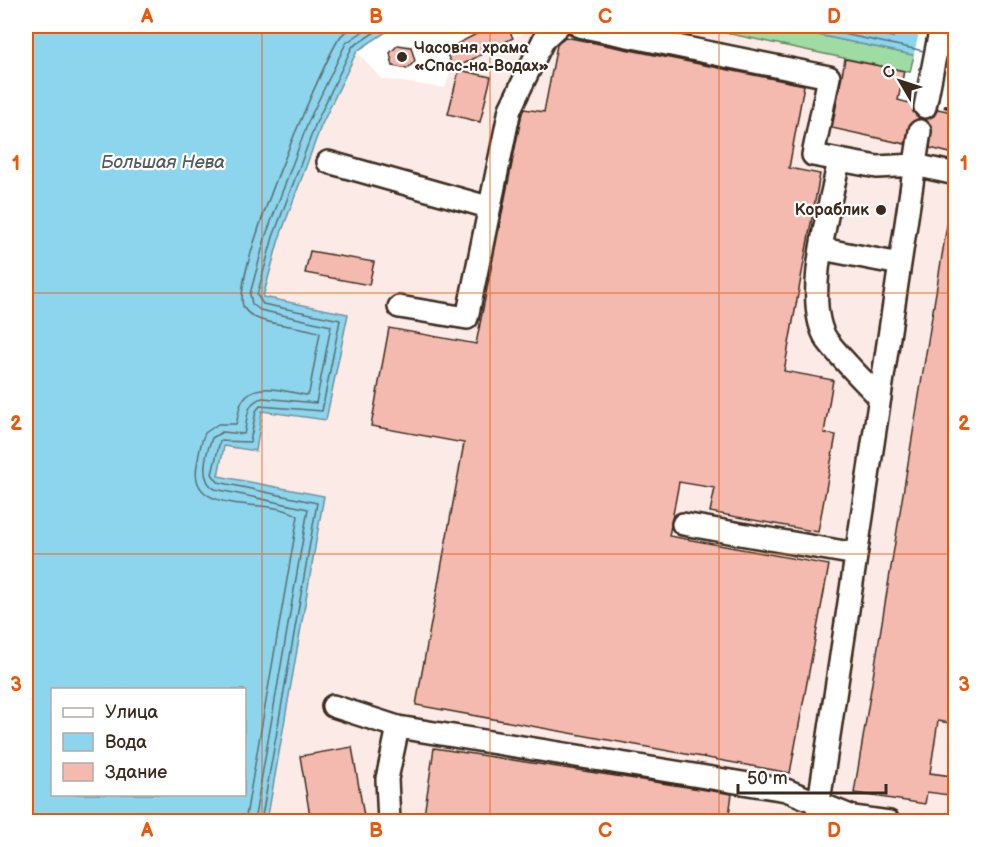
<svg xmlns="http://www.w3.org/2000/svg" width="981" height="847" viewBox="0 0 981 847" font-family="'Balsamiq Sans',sans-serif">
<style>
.built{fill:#fceae7}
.green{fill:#9edca3;stroke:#6c8360;stroke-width:1.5}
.water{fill:#8cd5ed;stroke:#6c919a;stroke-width:1.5;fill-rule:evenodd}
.pier{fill:#fff}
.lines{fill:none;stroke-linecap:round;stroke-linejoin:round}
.shore{stroke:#5b6e71;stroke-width:1.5}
.building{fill:#f4baaf;stroke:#3b2a1e;stroke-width:1.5}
.minor-casing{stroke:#3b2a1e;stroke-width:26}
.path{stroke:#3b2a1e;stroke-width:4;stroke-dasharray:4.5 4.5;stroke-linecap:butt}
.minor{stroke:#fff;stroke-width:21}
.grid{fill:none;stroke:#e8590c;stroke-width:1.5;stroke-opacity:0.55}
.poi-dot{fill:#3b2a1e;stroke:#fff;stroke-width:2}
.labels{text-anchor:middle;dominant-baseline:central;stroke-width:4.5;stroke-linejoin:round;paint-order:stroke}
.poi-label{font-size:16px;font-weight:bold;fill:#3b2a1e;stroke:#fff;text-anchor:start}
.water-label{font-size:18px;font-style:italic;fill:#535d5c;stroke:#fff}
.neatline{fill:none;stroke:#e8590c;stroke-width:2}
.grid-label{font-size:20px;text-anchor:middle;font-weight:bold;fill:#e8590c}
</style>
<rect width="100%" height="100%" fill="#fff"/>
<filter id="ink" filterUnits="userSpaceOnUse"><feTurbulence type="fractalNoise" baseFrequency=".0167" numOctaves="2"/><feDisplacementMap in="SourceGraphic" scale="12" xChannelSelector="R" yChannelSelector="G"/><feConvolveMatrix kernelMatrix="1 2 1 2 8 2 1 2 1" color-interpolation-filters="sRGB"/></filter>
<g filter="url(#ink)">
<path class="built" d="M537,26h156l211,45 -6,29 57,13v708h-688l57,-325 -106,-20 5,-31 33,5 6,-39 64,9 -63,-123 16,-58 42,-113 36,-75 24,28 64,9 6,-17z"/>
<path class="green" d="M693,26h83l138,29 -4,17z"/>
<path class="water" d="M26,26h369l-38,25 -36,75 -42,113 -16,58 85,17 -22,106 -64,-9 -6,40 -32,-5 -6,30 106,20 -57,325h-241zM52,690h192v104h-192z
M776,26h120l59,13v25z"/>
<path class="pier" d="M920,29l36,7v31l-43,-9z"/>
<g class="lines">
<path class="shore" d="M805,26l119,25
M841,26l52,11 3,-3 -1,-8
M245,822l53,-306c-25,-20 -111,3 -101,-51 2,-10 3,-22 8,-32l13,-9h18c3,-8 2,-17 7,-24 12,-20 44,-8 63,-5l3,-2 11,-60c-19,-9 -65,-6 -76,-25 -16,-27 74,-234 94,-268 4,-7 10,-10 17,-14
M254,822l54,-313 -93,-20c-17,-9 -9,-36 -3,-51l10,-6 22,2c4,-14 1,-33 19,-36l53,5 15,-77 -71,-16 -8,-6 -2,-10 16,-59 43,-115 37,-77 25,-17
M261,822l56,-319 -99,-21 -6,-8 8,-33 30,1 6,-31 4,-5 62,5 18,-91 -77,-16 -6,-9 16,-58 43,-114 36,-76 32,-21"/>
</g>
<path class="building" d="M492,26h15l6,12 -59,31 -9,-19z
M565,37l239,48 -15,83 31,6 -36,197 49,9 -9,53 12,2 -18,97 -108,-20 5,-24 -36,-6 -10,54 160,29 -39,208 -374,-68 48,-262 -93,-17 18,-98 87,16 46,-231 2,-4 20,3 13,-67z
M398,45l13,2 4,14 -8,8 -14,-3 -3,-13z
M845,59l59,12 -6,29 15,4v8l7,6 -10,6 -5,20 -73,-16z
M459,70l32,7 -11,45 -32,-8z
M938,109l18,4v32h-4l-2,8 -20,-5 2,-21 -7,-8 9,-3z
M947,225l9,1v403l-5,28h5v67l-18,-3 -8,52 22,3 -3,19 -22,-3 -2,12 -71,-11z
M310,251l64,11 -5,23 -64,-12z
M352,747l13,75h-54l-11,-66z
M434,748l298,46 -4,28h-305z"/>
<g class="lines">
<g class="minor-casing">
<path id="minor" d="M579,26l250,51 -16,78 64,12 38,-2 41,9
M925,107l16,-81
M839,160c-8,44 -38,142 -12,180 15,20 35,39 53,58
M328,162l160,45
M822,249l78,15
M399,307l68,11 43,-209 34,-70 14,-13
M683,524l173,30
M333,706l65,21 388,63 67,27 36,5
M389,822l-2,-43 11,-52
M816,822l104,-691"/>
</g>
<path class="path" d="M944,106l12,5"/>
<use href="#minor" class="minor"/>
</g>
</g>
<path class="grid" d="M262,26v796M490,26v796M719,26v796M26,293h930M26,554h930"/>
<g class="poi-dot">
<circle cx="402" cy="57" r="6"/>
<circle cx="881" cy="210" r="6"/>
</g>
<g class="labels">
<g class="poi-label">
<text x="414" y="48">Часовня храма<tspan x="414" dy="18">«Спас-на-Водах»</tspan></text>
<text x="869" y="210" text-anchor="end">Кораблик</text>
</g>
<g class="water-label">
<text x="163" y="162">Большая Нева</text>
</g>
</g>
<rect width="981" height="847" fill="none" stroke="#fff" stroke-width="66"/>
<rect x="51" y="688" width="195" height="108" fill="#ffffff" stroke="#b1aaa5" stroke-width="1.5"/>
<rect x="63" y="708" width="30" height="9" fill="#ffffff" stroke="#b1aaa5" stroke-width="1.5"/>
<text x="105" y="718" font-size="18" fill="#3b2a1e">Улица</text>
<rect x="63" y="733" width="30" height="18" fill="#8cd5ed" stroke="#b1aaa5" stroke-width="1.5"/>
<text x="105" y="748" font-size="18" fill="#3b2a1e">Вода</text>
<rect x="63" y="763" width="30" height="18" fill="#f4baaf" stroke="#b1aaa5" stroke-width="1.5"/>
<text x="105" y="778" font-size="18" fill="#3b2a1e">Здание</text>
<g transform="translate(900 81) rotate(309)" stroke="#ffffff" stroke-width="4.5" paint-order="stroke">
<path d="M0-4.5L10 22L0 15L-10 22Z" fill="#3b2a1e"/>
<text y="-9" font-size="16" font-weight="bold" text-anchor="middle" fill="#3b2a1e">С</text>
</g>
<path d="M738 784v9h148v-9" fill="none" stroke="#3b2a1e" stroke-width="3"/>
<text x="747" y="784" font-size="18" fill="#3b2a1e" stroke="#ffffff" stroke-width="4.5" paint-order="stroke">50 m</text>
<rect x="33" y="33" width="915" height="781" class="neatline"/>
<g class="grid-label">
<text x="147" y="23">A</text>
<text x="376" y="23">B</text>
<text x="605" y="23">C</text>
<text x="834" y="23">D</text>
<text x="16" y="170">1</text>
<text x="964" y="170">1</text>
<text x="16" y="430">2</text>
<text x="964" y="430">2</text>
<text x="16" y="691">3</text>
<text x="964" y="691">3</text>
<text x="147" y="837">A</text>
<text x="376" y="837">B</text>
<text x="605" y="837">C</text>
<text x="834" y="837">D</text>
</g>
</svg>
